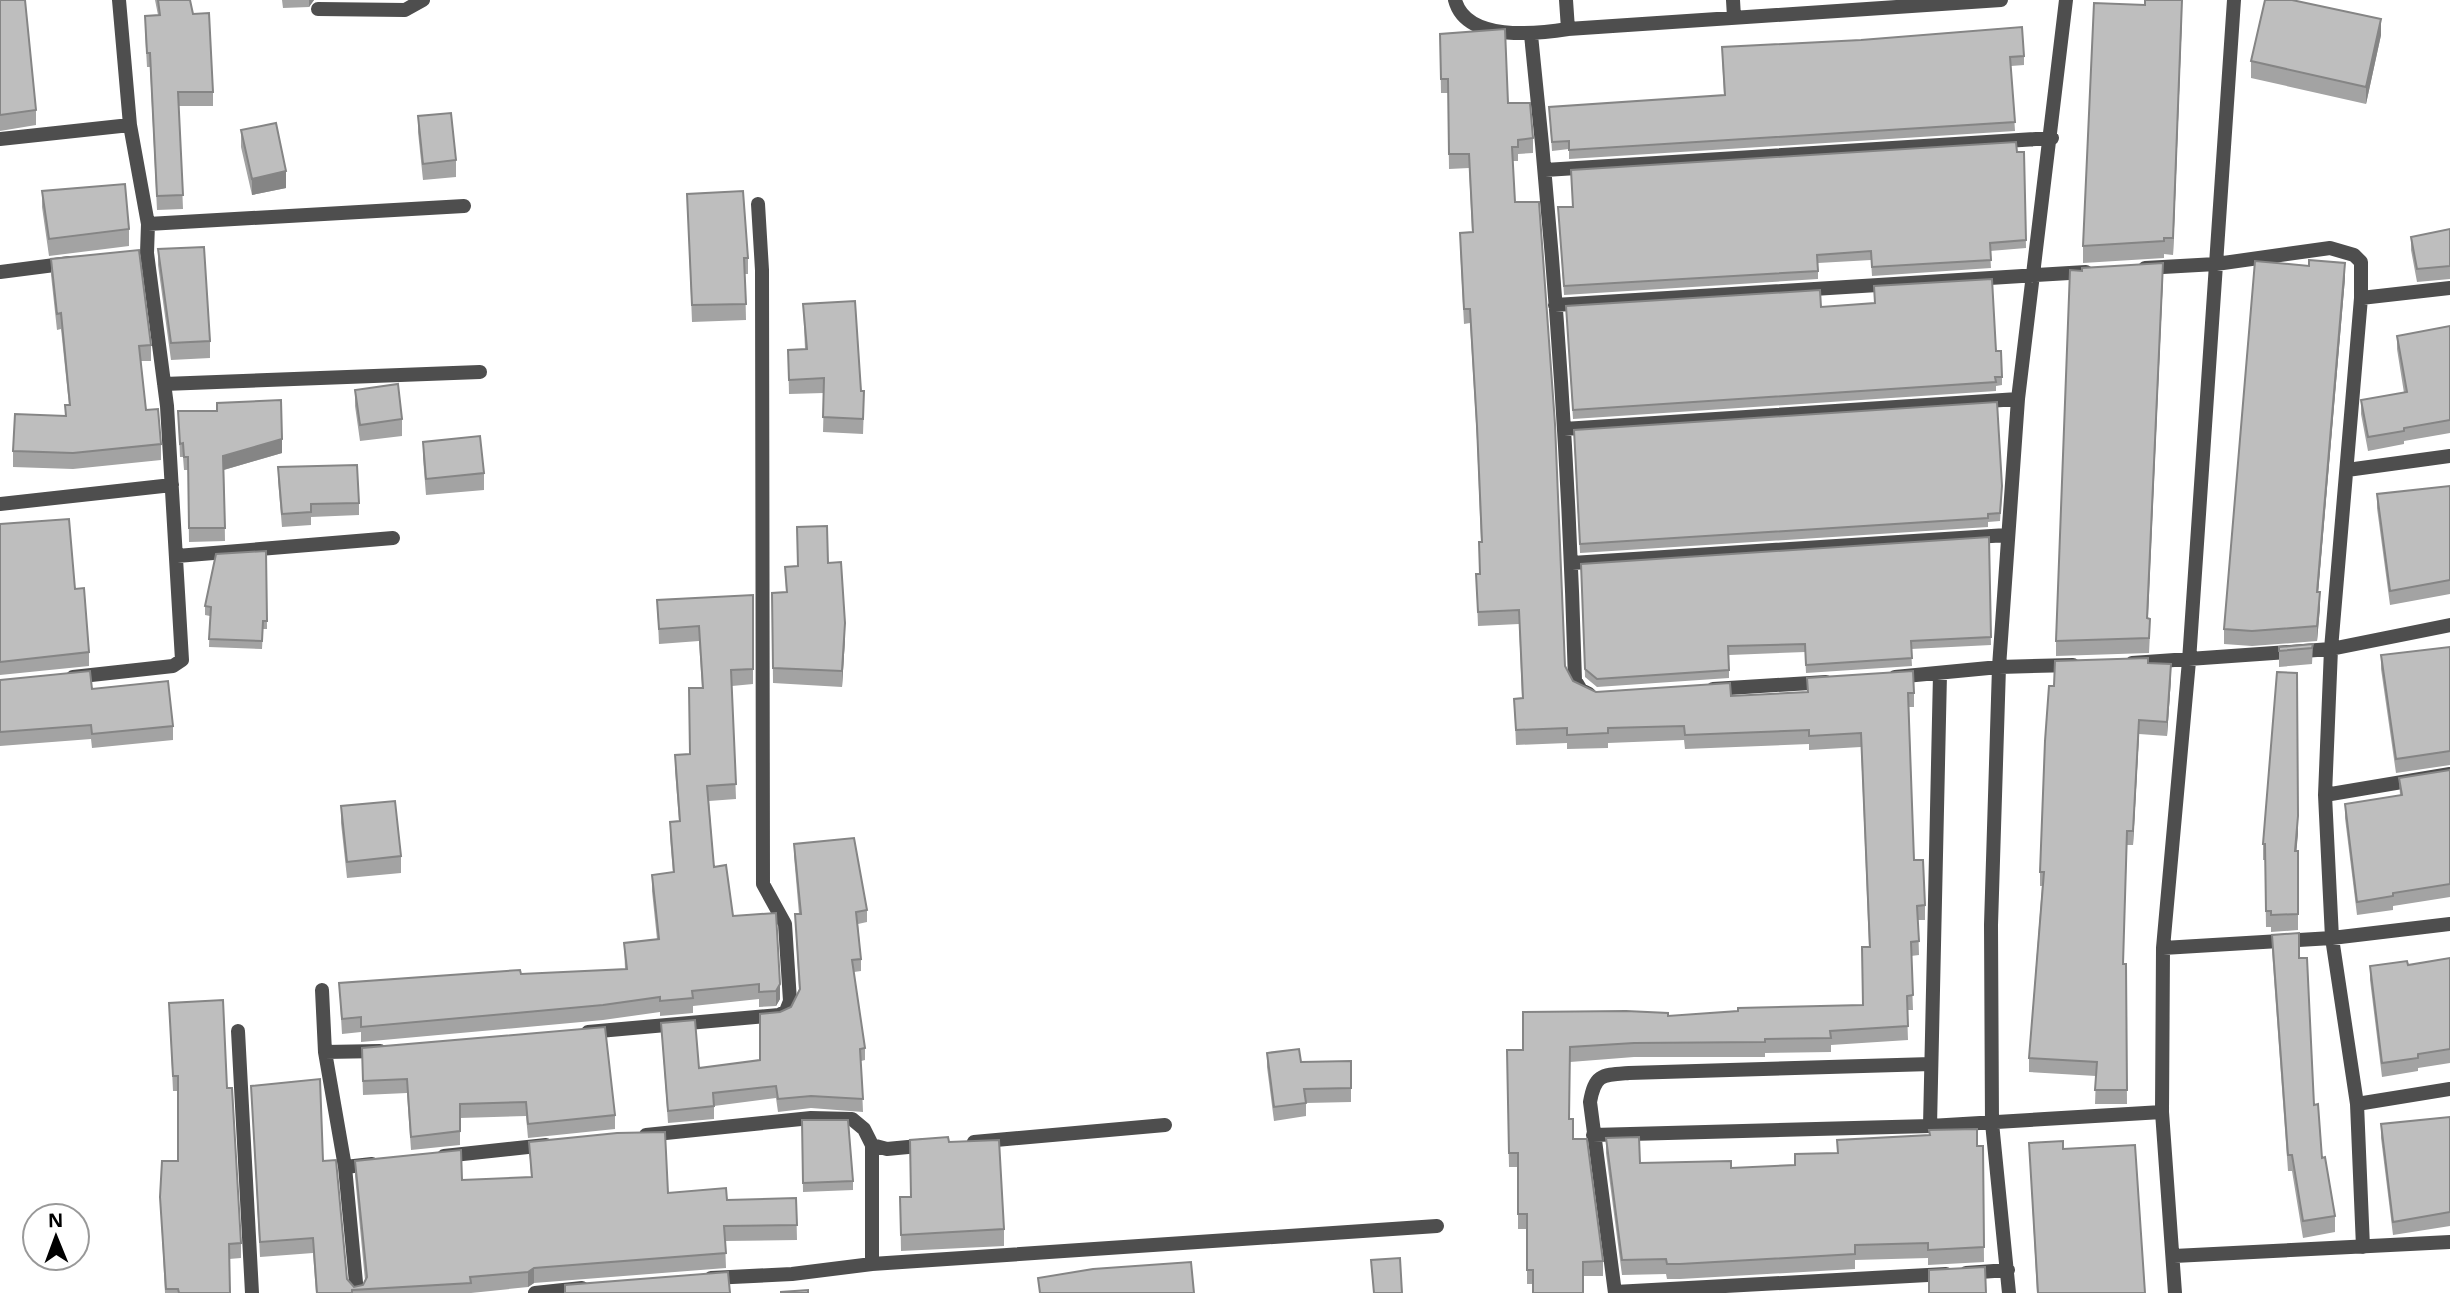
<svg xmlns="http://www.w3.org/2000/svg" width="2450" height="1293" viewBox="0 0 2450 1293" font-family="'Noto Sans',sans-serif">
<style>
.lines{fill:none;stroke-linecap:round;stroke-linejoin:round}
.street{stroke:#4e4e4e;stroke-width:14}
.wall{fill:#a3a3a3}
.shaded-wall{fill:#858585}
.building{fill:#bebebe;stroke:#858585;stroke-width:2}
</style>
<rect width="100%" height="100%" fill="#fff"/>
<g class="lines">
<path class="street" d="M1455,0c11,42 81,34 113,29l433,-29
M1566,0l2,29
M1733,0l1,17
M318,9l87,1 18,-10
M1531,35c23,214 38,429 44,645l6,10 8,4
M0,139l130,-14
M1545,170l507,-32
M148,224l316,-18
M2145,268l71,-4 114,-16 24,7 7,7v36l-30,351 -6,146 7,143 25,166 6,143
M0,272l70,-9
M2361,298l89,-10
M1555,305l531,-33
M164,384l316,-12
M1564,429l454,-30
M2347,470l103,-14
M0,504l172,-19
M177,556l216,-18
M1572,563l435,-28
M2132,663l199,-14 119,-24
M73,677l100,-11 9,-6 -15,-254 -20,-153 1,-29 -18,-99 -11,-125
M1895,677l104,-10 74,-2
M1713,689l113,-7
M2325,795l125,-21
M2163,948l169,-10 118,-14
M322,990l3,62 20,115 12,126
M238,1031l14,262
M588,1032l191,-17 7,-4 4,-10 -5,-77 -22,-40 -1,-614 -4,-66
M325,1052l55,-1
M2357,1104l93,-15
M1930,1126l10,-452
M646,1135l165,-17 41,1 12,10 8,16 15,4 42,-4
M1593,1135l337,-9 232,-14
M974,1142l191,-17
M872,1145v119
M444,1156l102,-11
M345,1167l27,-3
M2174,1256l276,-14
M1966,1273l42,-3
M711,1278l81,-4 80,-10 565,-38
M1615,1292l331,-18
M535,1293l47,-5
M1615,1293l-25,-191c5,-28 12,-27 39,-29l302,-9
M2009,1293l-17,-170 -1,-198 8,-258 19,-268 48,-399
M2175,1293l-13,-181 1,-164 26,-287 45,-661"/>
</g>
<path class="wall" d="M0,0l36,110v15l-36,6z
M155,0h35l3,14 20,78v14h-34l4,103 -26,1 -7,-143h-3l-2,-37v-14l13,-1z
M282,0h32l-5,7 -26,1z
M2182,16l-9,239 -9,-1v4l-81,5v-17z
M1440,34l68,69 25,35v15l-15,1v7h-5l2,41 50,464 8,15 23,11 135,4 76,-4v-14l107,15v14h-5l5,153 11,45v15h-7l1,35 -8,1 2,54h-6l1,30 -77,5v7l-66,1v4h-131l-64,5 -1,57 4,20 30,122v15h-20l-50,8h-6v-55h-9v-62h-9l-2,-103 16,-14 145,-34 195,-11 6,-58 -8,-200 -52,3v-6l-124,5 -1,-9 -76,3v5l-41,1v-6l-51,2 -2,-46 8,-1 -3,-74 -41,2 -2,-52h3v-32h2l-4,-102 -7,-117 -6,1 -4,-77v-14l12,-1 -3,-64 -20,1 -1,-76h-7z
M2381,35l-15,69 -115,-26v-17z
M1722,56h302v9l-13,1 4,65 -446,28v-10l-17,2 -3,-44 175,-12z
M418,116l38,44v17l-33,3 -5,-48z
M241,130l45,58 -34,7 -11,-48z
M2024,152l2,96 -36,3 1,17 -119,8 -1,-16 -53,3v16l-254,16 -6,-88h15l-2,-37z
M42,191l87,38v17l-80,10 -7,-49z
M687,194l61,64v16h-3l1,46 -54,2z
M2450,229v50l-33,3 -6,-32v-13z
M158,249l52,92v17l-39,2 -13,-95z
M51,259l100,86v16h-10l5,49 15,34v16l-88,9 -60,-2v-16l52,-35v-11h4l-8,-76 -4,1 -6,-55z
M2163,277l-15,341 2,15 -1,20 -93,3v-15z
M2345,278l-27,314 2,15 -3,34 -65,5 -28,-2v-15z
M1874,286l122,65 6,26v8l-6,1v5l-423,28 -7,-113 255,1 54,-4z
M803,304l58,87 3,15 -1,28 -40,-2 1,-39 -35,1 -1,-44 17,-1z
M2450,326v107l-46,8v3l-36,7 -7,-37v-14l43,-7 -7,-44v-13z
M355,390l47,29v17l-42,5 -5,-35z
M178,411l104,42 -58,17 1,71 -36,1 -1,-72h-4l-1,-13h-3z
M1574,438l428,56 -2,27 -12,1v5l-408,26z
M423,442l61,31v17l-58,5 -3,-37z
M278,467l81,36v12l-48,2v8l-29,2 -4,-47z
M2450,486v108l-60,11 -13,-97v-14z
M0,524l75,65 14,63v14l-89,9z
M1989,537l2,108 -80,4 1,17 -106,7 -1,-21 -76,3v23l-132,9 -12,-10 -4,-113z
M266,551l1,78h-4l-1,20 -53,-2 1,-31 -5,-1v-9z
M828,563l17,75 -3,49 -69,-4 -1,-90 14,-1 -1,-25z
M753,595v89l-21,2 4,113 -27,2 5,66 19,49 43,-3 4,86 -4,7 -17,1v-8l-66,7v7l-33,3v-4l-57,8 -242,22v-10l-19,2 -3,-51 286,-14 -1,-26 33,-4 -5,-48v-16l21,-2 -3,-36v-15l9,-1 -4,-51v-15l15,-1 12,-66 -3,-47 -40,3 -2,-44z
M2313,644l-1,20 -33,3v-20z
M2450,647v118l-54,8 -15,-104v-14z
M2148,663l23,15 -4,58 -28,-2 -6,111h-6l-4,119h3l1,140h-32l1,-28 -67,-4v-14l13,-172h-2v-14l14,-186z
M0,680l92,9 81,37v14l-81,8 -1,-9 -91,7z
M2450,770v127l-57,9v4l-36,5 -12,-97v-14l55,-9 -1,-17z
M341,806l60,50v17l-54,5 -6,-55z
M2298,833l-2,18h2v79l-27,2v-5h-5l-1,-67h-2v-16z
M794,844l73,66v12l-9,2 3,35v12l-7,1 11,76v12l-4,1 2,51 -52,-4 -33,4 -2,-14 -62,8v13l-46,4 -7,-100 38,45 61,-8 31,-53 8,-17 -4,-76h4l-5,-58z
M2272,935l42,170 8,53 13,58v16l-32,6 -11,-67h-4l-16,-220z
M2450,958v105l-32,5v3l-36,6 -12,-97v-14l38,-1z
M169,1003l58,85 14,155v15l-12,1 1,34h-65l-5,-96 18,-36v-70h-5z
M1267,1053l34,9 50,-1v41l-45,1v13l-32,5 -7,-54z
M362,1062l253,53v14l-87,9 -2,-22 -66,2v27l-49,5 -4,-57 -44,2z
M251,1086l72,75 24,118 7,8 9,-2 2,-5 -10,-104v-15l107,19 69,-3 -2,-35 139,51 59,7 69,-2 1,42 -72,1 1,27 -192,15 -6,4 -57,6h-155l-3,-40 -53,4z
M2450,1117v109l-57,9 -12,-97v-14z
M802,1120l51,61v9l-50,2z
M1606,1138l34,25 91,5 64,-3 188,-19 1,116 -56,3v-7l-73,2v9l-175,10h-13l-1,-5 -44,1 -16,-122z
M949,1142l55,87v17l-103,5 -1,-54h11z
M2029,1143l34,6 82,144h-108z"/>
<path class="shaded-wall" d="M309,0h5l-5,7z
M2182,0v16l-9,239v-17z
M2381,19v16l-15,69v-17z
M286,171v17l-34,7v-16z
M2163,263v14l-16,356v-15z
M2345,263v15l-28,328v-14z
M282,439v14l-59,17v-14z
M2320,592v15l-3,34v-15z
M845,623v15l-3,49v-16z
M2171,664v14l-4,58v-14z
M2139,720v14l-6,111v-14z
M2298,816v17l-3,35v-17z
M780,984v15l-4,7v-15z
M534,1268v15l-6,4v-15z"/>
<path class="building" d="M0,0h25l11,110 -36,5z
M158,0h32l3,14 16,-1 4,79h-35l5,103 -26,1 -7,-143h-3l-2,-37 15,-1z
M2145,0h37l-9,238h-9v3l-81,5 11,-243 51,2z
M2265,0h27l89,19 -15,68 -115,-26z
M2022,27l2,29 -14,1 5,65 -446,28v-9l-17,1 -3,-35 176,-12 -3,-48 139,-7z
M1505,29l3,74h22l3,35 -15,2v7h-6l3,55h24l16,222 10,242 8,15 23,11 134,-9 1,13 77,-4 -1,-14 106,-7 1,22h-6l6,167h9l2,45 -8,1 2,35 -8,1 2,53 -6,1 1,30 -78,5 1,7 -66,1v3l-131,1 -64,4 -1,72h4v20h14l16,122 -20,1v31h-50v-23h-6v-56h-9v-61h-9l-2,-103h16v-38l103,-1 42,2v3l70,-5v-3l125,-3 -1,-58h8l-9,-214 -52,3v-6l-124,5 -1,-9 -76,2v5l-41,2v-7l-51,2 -2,-31 9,-1 -4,-88 -41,2 -2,-38h4l-1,-32h3l-5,-116 -7,-117h-6l-4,-76 13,-1 -4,-78h-20l-1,-75h-7l-1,-45z
M451,113l5,47 -33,4 -5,-48z
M276,123l10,48 -34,8 -11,-49z
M2016,142l1,10h7l2,88 -36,3 1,17 -119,7 -1,-16 -54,4 1,16 -254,15 -6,-79h15l-2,-37z
M125,184l4,45 -80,10 -7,-48z
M743,191l5,67h-4l2,46 -54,1 -5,-111z
M2450,229v37l-33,3 -6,-32z
M204,247l6,94 -39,2 -13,-94z
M139,250l12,95 -12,1 7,64 12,-1 3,35 -88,9 -60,-2 2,-37 51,2 -1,-11h5l-9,-92 -4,1 -6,-55z
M2309,260l36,3 -28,329h3l-3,34 -65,5 -28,-2 31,-368 54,5z
M2163,263l-16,355 3,1 -1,19 -93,3 14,-371 12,1v-3z
M1992,279l4,72h5l1,26h-7l1,5 -423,28 -7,-104 254,-16 1,17 54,-4 -1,-17z
M855,301l6,90h3l-1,28 -40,-2 1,-39 -35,2 -1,-30 19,-1 -4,-45z
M2450,326v94l-46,8v3l-36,6 -7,-37 46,-8 -10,-56z
M398,384l4,35 -42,6 -5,-35z
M281,400l1,39 -59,17 2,72h-36l-1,-71h-4l-1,-14 -3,1 -2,-33h39v-8z
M1997,402l5,84 -2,27 -12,1v4l-408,26 -6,-114z
M480,436l4,37 -58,6 -3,-37z
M357,465l2,38 -48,1v8l-29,2 -4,-47z
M2450,486v94l-60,11 -13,-97z
M69,519l6,70 9,-1 5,64 -89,10v-138z
M827,526l1,37 13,-1 4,61 -3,48 -69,-3 -1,-75 15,-1 -2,-25 13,-1 -1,-39z
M1989,537l2,100 -80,4 1,17 -106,7 -1,-21 -77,2 1,24 -132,9 -12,-10 -4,-105z
M266,551l1,70h-4l-1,20 -53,-2 2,-32 -6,-1 11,-52z
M753,595v74l-22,1 5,114 -29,2 7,81 12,-2 7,51 43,-3 4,71 -4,7 -17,1v-8l-67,7 1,7 -33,3v-4l-57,8 -242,22v-10l-19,2 -3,-36 181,-13 1,4 106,-5 -3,-26 35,-4 -7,-64 22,-3 -4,-50 10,-1 -5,-66 15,-1 -1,-66h14l-4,-62 -40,3 -2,-29z
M2313,644l-1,4 -33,3v-4z
M2450,647v104l-54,8 -15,-104z
M2148,658v5l23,1 -4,58 -28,-2 -6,111h-6l-4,133h3l1,126h-32l2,-28 -68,-4 15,-186h-4l5,-131 4,-55h5l1,-25z
M90,671l2,18 76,-8 5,45 -81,8 -1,-9 -91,7v-52z
M2277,672l20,1 1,143 -3,35h3v63l-27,1v-4h-5l-1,-67h-2z
M2450,770v114l-57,9v3l-36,6 -12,-98 57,-9 -3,-17z
M395,801l6,55 -54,6 -6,-56z
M854,838l13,72 -11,2 5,47 -9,1 13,88 -5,1 3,50 -52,-3 -33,3 -2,-13 -63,7 1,13 -46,5 -7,-88 34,-3 4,48 61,-8v-46l20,-2 11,-5 9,-18 -5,-75h6l-7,-70z
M2299,933v25h8l7,147 4,-1 4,54 3,-1 10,59 -32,5 -11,-66h-4l-16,-220z
M2450,958v91l-32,5v4l-36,5 -12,-97 37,-5 1,4z
M223,1000l4,88h5l9,155 -12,1 1,49h-51l-1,-4h-12l-6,-92 2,-36h16v-85h-5l-4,-73z
M605,1027l10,88 -87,9 -2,-22 -66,2v27l-49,6 -4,-58 -44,2 -1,-33z
M1299,1049l2,13 50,-1v27l-47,1 2,14 -32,4 -7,-54z
M320,1079l3,82 13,-1 11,119 7,8 9,-2 4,-8 -12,-116 106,-11 1,30 70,-3 -3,-35 88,-9 48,-1 3,61 58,-5 1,12 69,-2 1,27 -73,1 2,27 -192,15 -6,4 -58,5 1,6 -119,7v3h-35l-4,-55 -53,4 -9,-156z
M2450,1117v95l-57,10 -12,-98z
M802,1120h46l5,61 -50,2z
M1977,1129v17h6l1,101 -56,3v-7l-73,2v9l-175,10h-13l-1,-5 -44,1 -16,-122 33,-1 1,26 91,-2v7l64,-3v-11l43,-1 -1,-13 93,-5 -1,-5z
M948,1137l1,5 50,-2 5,89 -103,6 -1,-38h11l-1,-57z
M2063,1141v8l72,-4 10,148h-107l-9,-150z
M1400,1258l2,35h-28l-3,-33z
M1191,1262l3,31h-154l-2,-15 55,-9z
M1985,1267l1,26h-57v-23z
M728,1272l2,21h-165v-8z
M808,1290v3h-27v-1z"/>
<g transform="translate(56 1237) rotate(359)"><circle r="33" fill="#ffffff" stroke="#999999" stroke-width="2"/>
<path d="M0-5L12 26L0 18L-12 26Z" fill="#000000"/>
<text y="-10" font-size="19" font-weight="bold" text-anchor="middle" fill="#000000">N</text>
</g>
</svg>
